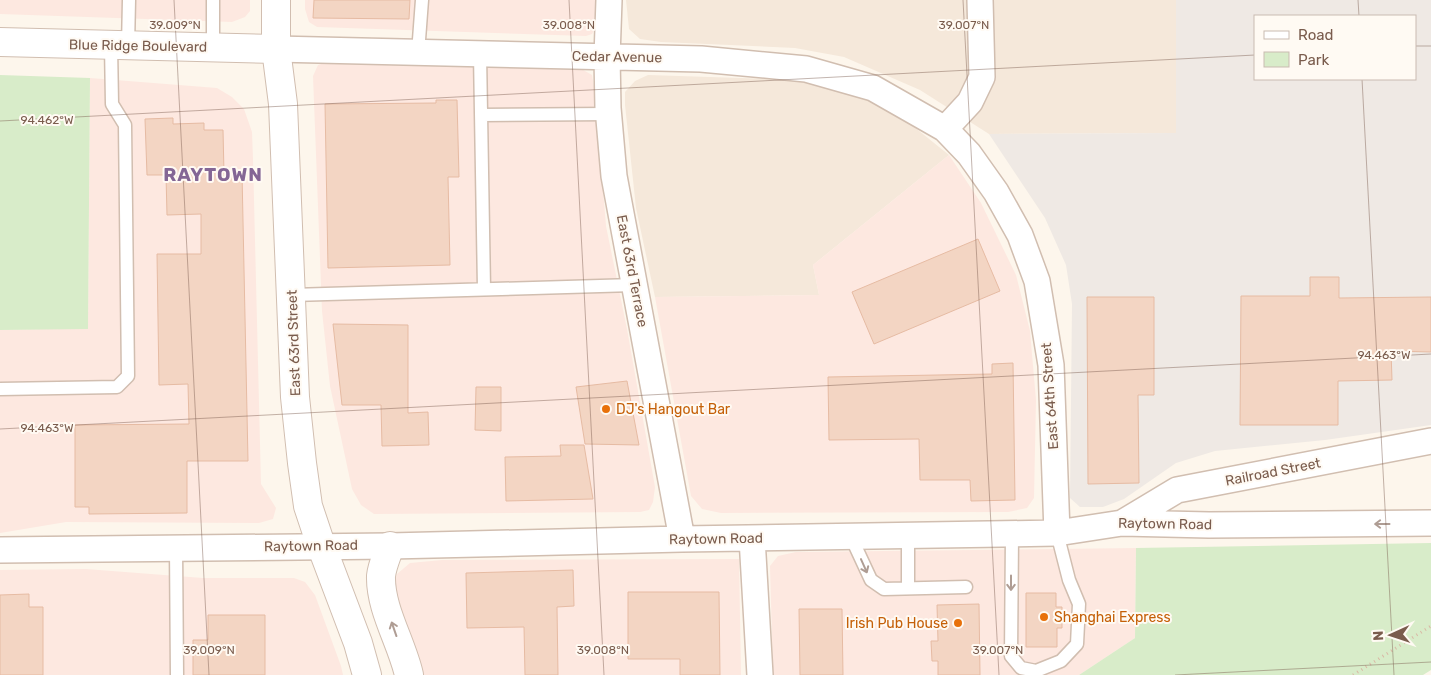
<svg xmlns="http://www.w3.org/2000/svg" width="1431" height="675" viewBox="0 0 1431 675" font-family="Rubik,sans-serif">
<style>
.residential{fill:#f5e8da}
.commercial{fill:#fde8e0}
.industrial{fill:#efe9e4;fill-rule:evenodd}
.green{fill:#d8ecc9}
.building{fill:#f3d5c3;stroke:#e6bba3}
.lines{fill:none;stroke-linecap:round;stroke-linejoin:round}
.service-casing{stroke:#d1beb0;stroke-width:15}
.minor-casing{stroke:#d1beb0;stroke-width:28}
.tertiary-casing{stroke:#d1beb0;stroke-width:30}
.path{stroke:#d9b8a5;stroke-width:3;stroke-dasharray:1 4;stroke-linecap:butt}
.service{stroke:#fff;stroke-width:12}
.minor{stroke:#fff;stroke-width:25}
.tertiary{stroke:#fff;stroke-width:28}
.oneway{stroke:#af9d94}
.ticks{fill:none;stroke:#7a5c4d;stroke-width:1;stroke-opacity:0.45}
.food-dot{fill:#e8710a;stroke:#fffaf3;stroke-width:2}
.labels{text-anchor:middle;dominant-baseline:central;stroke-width:4;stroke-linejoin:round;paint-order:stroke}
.street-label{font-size:14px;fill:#7a5c4d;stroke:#fffaf3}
.food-label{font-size:14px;fill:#c56008;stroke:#fffaf3;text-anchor:start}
.district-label{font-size:19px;font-weight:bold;letter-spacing:1px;fill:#846695;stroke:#fffaf3}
.ticks-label{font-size:12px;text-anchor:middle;fill:#7a5c4d;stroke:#fffaf3;stroke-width:4;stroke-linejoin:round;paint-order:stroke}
</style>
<rect width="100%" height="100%" fill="#fdf6ec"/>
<path class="residential" d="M626,0h550v133l-187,1 -69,-44 -76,-33 -49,-9 -134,-6 -21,-3 -11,-10z
M648,75l150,5 50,11 50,23 51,41 -136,110 6,30 -164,2 -19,-89 -11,-103v-13l10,-11z"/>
<path class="commercial" d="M0,0h250v11l-5,6 -13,5 -232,-8z
M305,0h293v22l-6,12 -6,2 -269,-9 -8,-5 -4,-13z
M331,61l247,6 14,8 3,17 11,134 21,103 28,158 -2,15 -4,8 -9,2 -266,2 -13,-9 -9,-16 -22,-103 -8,-75 -9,-235 5,-11z
M90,78l127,10 15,9 12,12 8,23 1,27 8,325 15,24 -3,11 -14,4 -193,-1 -66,11v-203l88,-2z
M949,155l32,48 35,72 14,56 6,69 -2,98 -7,10 -19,4 -287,1 -19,-4 -11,-13 -36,-199 164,-2 -6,-30z
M1136,548l-1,90 -56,37h-306l-3,-109 8,-10 18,-4z
M739,559l2,116h-324l-25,-84 5,-17 13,-11 32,-3z
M86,569l117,9h91l11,4 10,13 26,71 2,9h-343v-105z"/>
<path class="industrial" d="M1176,0h255v425l-106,15 -110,11 -39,12 -52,36 -21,8h-23l-10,-9 2,-194 -6,-39 -21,-47 -56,-84 187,-1zM1255,16h160v63h-160z"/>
<path class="green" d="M0,75l90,3 -2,251 -88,1z
M1431,543v127l-8,5h-344l56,-37 1,-90z"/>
<path class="building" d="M314,0h96l-1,19 -96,-1z
M436,100h21l2,77h-11l2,88 -122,3 -3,-164 111,-1z
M173,118v6l31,-1v7h19l1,44 18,-1 6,288h-61v52l-98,1v-7h-14v-82l114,-1 -1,-40 -29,1 -2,-131h44v-40l-34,1 -1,-40h-19l-2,-56z
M978,239l22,52 -126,53 -22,-52z
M1310,277h29v21l92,-1v55l-40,-1 1,29 -54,1v44h-98l1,-129h69z
M1087,297h67v98h-16l1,88 -51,1z
M333,324l75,1v88l20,-1 1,33 -47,1 -1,-41h-39z
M1013,363l2,137 -44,1 -1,-21h-50l-1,-41 -90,1 -1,-63 164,-3v-10z
M627,381l12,64 -54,-1 -9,-57z
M476,387h25v44l-26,-1z
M560,445h24l9,54 -87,2 -1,-44 56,-1z
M573,570l1,36 -17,1 1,68h-33l-1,-48 -57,1 -1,-55z
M628,592h91l1,83h-40v-16h-52z
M1026,593h30v14h6v21h-5v19h-31z
M29,594v13h14v68h-43v-80z
M979,604l1,71h-42v-14h-6l-1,-20h7l-1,-36z
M799,609h43l1,66h-43z
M208,615h57v60h-72v-35h15z"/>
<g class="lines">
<g class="service-casing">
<path id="service" d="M128,46l1,-46
M213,48v-48
M418,53l4,-53
M480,54l4,235
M481,115l128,-1
M292,295l342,-10
M0,389l117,-2 11,-11 -3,-251 -13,-21 -1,-59
M1012,534l-1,122 10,12 15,3 25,-10 16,-17 2,-40 -10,-24 -12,-47
M908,536v52
M851,537l20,43 13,9 82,-2
M176,548l1,127"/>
</g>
<g class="minor-casing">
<path id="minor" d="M609,0l-2,57 1,51 6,68 68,363
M980,0l2,77 -12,25 -25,27 24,25 27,38 24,43 17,46 14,84 6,168
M276,49l425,10 105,10 67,19 72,41
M1122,523l55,-33 254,-49
M752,538l8,137
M0,550l390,-4 292,-7 375,-6 65,-10 87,2 222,-2"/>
</g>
<g class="tertiary-casing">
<path id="tertiary" d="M276,0v49l7,55 12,293 7,66 6,43 13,39 37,98 9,32
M0,42l276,7
M390,546c-3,9 -8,20 -9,30 -1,33 21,67 28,99"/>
</g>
<path class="path" d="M1353,675l78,-49"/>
<use href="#service" class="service"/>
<use href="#minor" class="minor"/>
<use href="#tertiary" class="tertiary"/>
</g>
<defs><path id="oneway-shaft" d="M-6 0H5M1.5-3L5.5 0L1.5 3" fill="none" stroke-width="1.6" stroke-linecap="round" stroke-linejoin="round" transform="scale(1.25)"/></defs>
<g class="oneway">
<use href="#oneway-shaft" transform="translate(1382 524) rotate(180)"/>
<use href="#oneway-shaft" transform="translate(864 566) rotate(66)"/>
<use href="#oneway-shaft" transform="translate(1011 583) rotate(90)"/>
<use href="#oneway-shaft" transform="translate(394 629) rotate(-109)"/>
</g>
<path class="ticks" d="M174,0l35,675M569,0l35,675M963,0l36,675M1358,0l1,16M1415,46h16M1362,79l32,596M0,121l1255,-66M0,429l1431,-75M1175,675l256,-13"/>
<g class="food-dot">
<circle cx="606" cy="409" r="5"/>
<circle cx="1044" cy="617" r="5"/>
<circle cx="958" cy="623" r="5"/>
</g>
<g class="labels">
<g class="street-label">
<text transform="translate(138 46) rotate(1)">Blue Ridge Boulevard</text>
<text transform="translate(617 57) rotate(1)">Cedar Avenue</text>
<text transform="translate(632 271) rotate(79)">East 63rd Terrace</text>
<text transform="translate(294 343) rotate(-92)">East 63rd Street</text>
<text transform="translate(1050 396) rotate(-94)">East 64th Street</text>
<text transform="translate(1273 472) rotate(-11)">Railroad Street</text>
<text transform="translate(1165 524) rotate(1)">Raytown Road</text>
<text transform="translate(716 539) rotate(-1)">Raytown Road</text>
<text transform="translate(311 546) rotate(-1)">Raytown Road</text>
</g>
<g class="food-label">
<text x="616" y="409">DJ's Hangout Bar</text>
<text x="1054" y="617">Shanghai Express</text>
<text x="948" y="623" text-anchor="end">Irish Pub House</text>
</g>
<g class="district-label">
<text x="213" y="174">RAYTOWN</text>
</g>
</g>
<g class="ticks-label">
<text x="175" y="29">39.009°N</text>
<text x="569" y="29">39.008°N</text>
<text x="964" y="29">39.007°N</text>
<text x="47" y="124">94.462°W</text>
<text x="1384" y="359">94.463°W</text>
<text x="47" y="432">94.463°W</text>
<text x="209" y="654">39.009°N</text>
<text x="603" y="654">39.008°N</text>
<text x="998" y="654">39.007°N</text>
</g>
<rect x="1254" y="15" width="162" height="65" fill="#fffaf3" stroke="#cabbb1"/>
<rect x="1264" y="31" width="25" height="8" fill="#ffffff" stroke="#cabbb1"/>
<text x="1298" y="40" font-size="15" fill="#7a5c4d">Road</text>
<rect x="1264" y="52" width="25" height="15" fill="#d8ecc9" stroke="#cabbb1"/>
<text x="1298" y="65" font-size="15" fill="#7a5c4d">Park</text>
<g transform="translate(1391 635) rotate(267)" stroke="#fffaf3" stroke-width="4" paint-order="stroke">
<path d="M0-4L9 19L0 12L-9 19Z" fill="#7a5c4d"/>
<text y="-8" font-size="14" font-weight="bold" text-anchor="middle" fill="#7a5c4d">N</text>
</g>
</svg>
